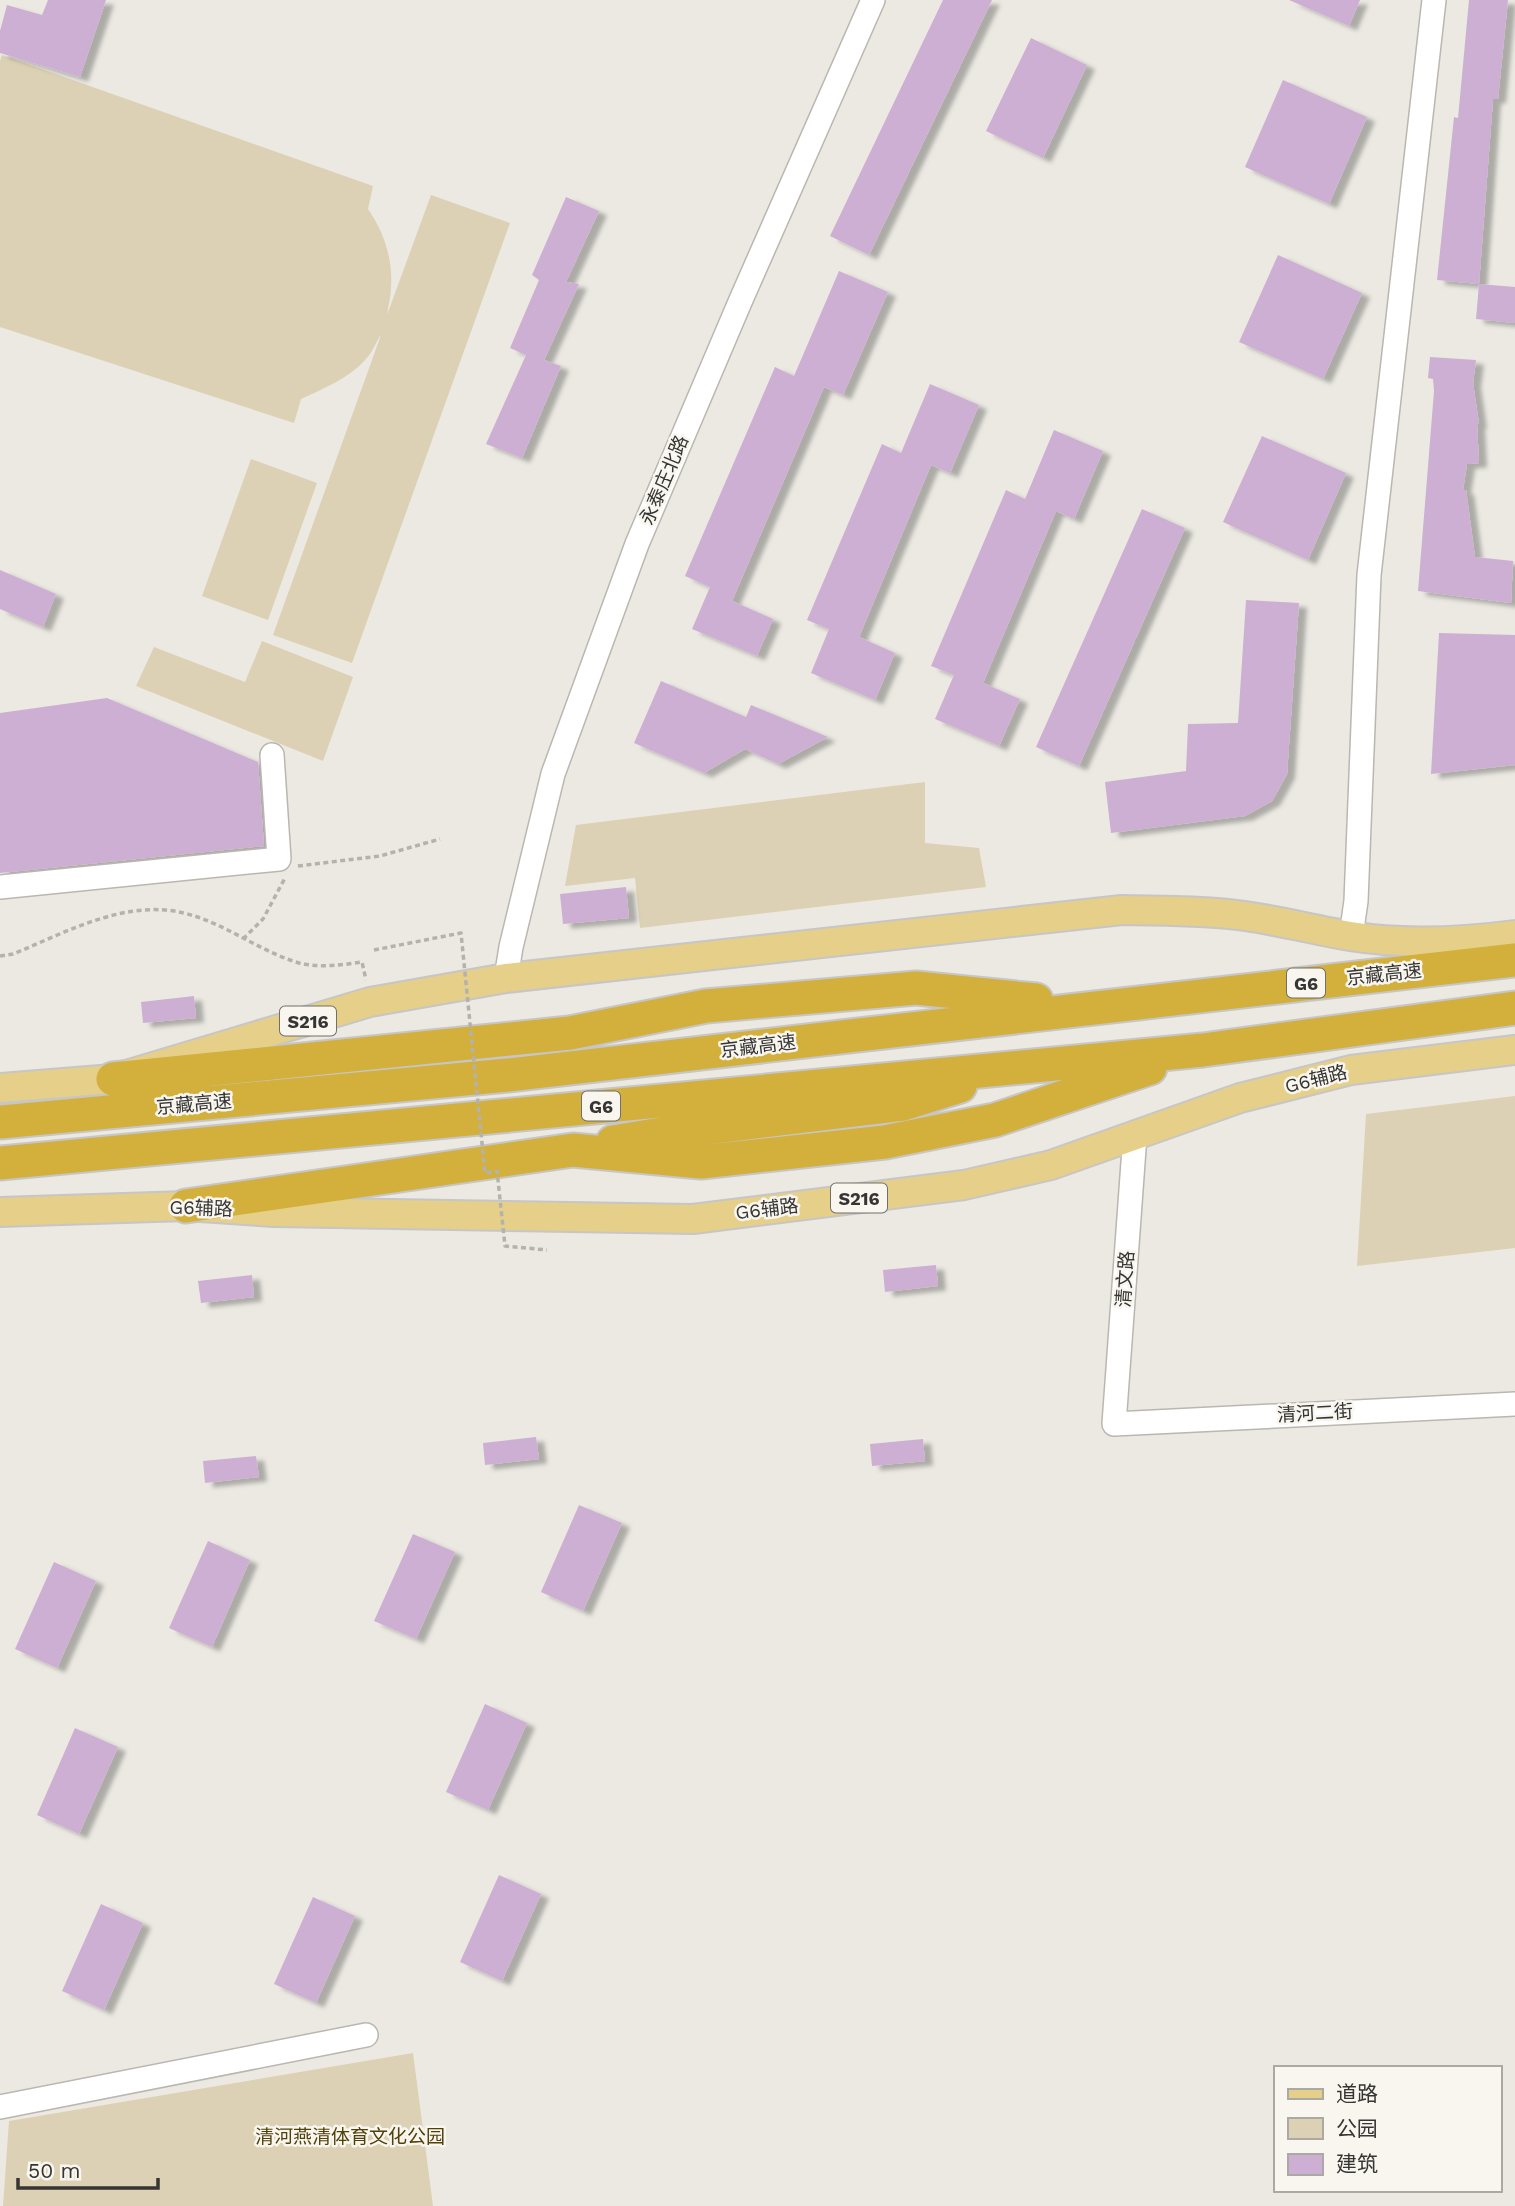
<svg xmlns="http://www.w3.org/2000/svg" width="1515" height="2206" viewBox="0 0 1515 2206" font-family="'Work Sans','Noto Sans SC',sans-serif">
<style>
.green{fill:#dcd1b4}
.building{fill:#ceafd4;filter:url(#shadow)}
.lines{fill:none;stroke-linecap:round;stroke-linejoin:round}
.minor-casing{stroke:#bab7b0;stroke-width:26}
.major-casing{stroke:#c7c6c6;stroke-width:32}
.highway-casing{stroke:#c7c6c6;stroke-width:37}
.path{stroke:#b4b2ac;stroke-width:3.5;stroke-dasharray:5 3.5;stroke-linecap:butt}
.minor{stroke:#fff;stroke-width:23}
.major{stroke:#e5cf89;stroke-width:28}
.highway{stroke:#d3af3b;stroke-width:33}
.path-bridge{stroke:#b4b2ac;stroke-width:3.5;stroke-dasharray:5 3.5;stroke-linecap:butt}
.labels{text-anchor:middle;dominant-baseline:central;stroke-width:5;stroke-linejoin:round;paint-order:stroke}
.shield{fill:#f8f6ef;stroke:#706f6b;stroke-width:2}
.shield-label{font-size:18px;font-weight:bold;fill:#363533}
.street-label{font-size:19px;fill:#363533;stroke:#f8f6ef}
.park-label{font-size:19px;fill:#514009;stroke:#f8f6ef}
</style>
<defs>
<filter id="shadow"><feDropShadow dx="8" dy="4.5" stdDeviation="2" flood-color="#0004"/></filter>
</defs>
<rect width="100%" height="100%" fill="#ebe9e2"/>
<path class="green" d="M2,55l371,131 -5,23c16,23 25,50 23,79 0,9 -3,18 -4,27l44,-120 79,28 -158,440 -79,-28 108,-300c-4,5 -7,13 -11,19 -16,22 -45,34 -69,45l-7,24 -294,-96v-266z
M251,459l66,24 -49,137 -66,-24z
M262,641l91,36 -30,84 -187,-75 18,-39 91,35z
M925,782v61l54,5 7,39 -346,41 -5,-50 -70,8 11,-61z
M1515,1096v152l-158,18 9,-152z
M413,2053l20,153h-430l6,-85z"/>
<path class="building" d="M48,0h58l-26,77 -80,-24v-22l7,-26 35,10z
M943,0h49l-123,255 -39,-19z
M1289,0h71l-11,26z
M1469,0h39l-10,99h-5l-14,185 -42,-4 17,-163 4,1z
M1031,38l56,27 -44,93 -57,-27z
M1283,80l84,37 -38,87 -84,-37z
M566,197l33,14 -33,71 13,2 -35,76 17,6 -39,92 -36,-14 40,-89 -16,-7 29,-68 -7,-5z
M1278,255l84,38 -39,86 -84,-37z
M839,271l49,21 -45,103 -19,-8 -92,214 41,18 -16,37 -65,-27 18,-42 -25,-11 90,-209 19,9z
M1479,284l36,3v36l-39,-4z
M1430,357l46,3 -3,23 6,41h-2l2,39 -12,1 -4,26h3l9,67 38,4 -2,42 -93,-12 16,-200 -1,-12 -5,-1z
M930,384l49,21 -29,68 -19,-8 -72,172 36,16 -20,47 -64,-27 18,-44 -22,-9 75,-176 19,9z
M1054,430l49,21 -29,68 -18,-8 -73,172 37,16 -21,47 -64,-27 19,-44 -23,-9 75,-176 19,9z
M1262,436l84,37 -38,87 -85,-38z
M1142,509l43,19 -106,238 -43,-19z
M0,570l56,24 -13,33 -43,-18z
M1246,600l53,3 -12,171 -15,27 -27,15 -134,17 -6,-51 81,-11 2,-47 50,-1z
M1439,633l76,2v130l-84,9z
M661,681l85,36 5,-12 77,32 -50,27 -33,-15 -41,24 -70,-30z
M107,698l151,64 6,84 -264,27v-160z
M626,887l3,31 -66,6 -3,-30z
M194,996l2,22 -53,5 -2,-21z
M936,1265l2,21 -53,6 -2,-22z
M252,1275l2,22 -53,6 -3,-22z
M536,1437l3,22 -54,6 -2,-22z
M923,1439l2,22 -53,5 -2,-22z
M256,1456l3,21 -54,6 -2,-22z
M579,1505l43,18 -39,88 -42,-19z
M413,1534l42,18 -39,87 -42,-18z
M208,1541l42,19 -38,87 -43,-19z
M54,1562l42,19 -39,87 -42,-19z
M485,1704l42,19 -39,87 -42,-18z
M75,1728l43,19 -39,87 -42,-19z
M499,1875l42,19 -39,87 -42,-19z
M313,1897l42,19 -39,87 -42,-19z
M101,1904l42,19 -39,87 -42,-19z"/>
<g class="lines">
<g class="minor-casing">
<path id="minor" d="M0,887l279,-28 -7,-104
M1351,936l5,-35 13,-326 65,-575
M506,978l5,-31 42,-173 84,-230 103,-242 133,-302
M1135,1135l-21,289 401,-20
M0,2107l366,-72"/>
</g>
<g class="major-casing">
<path id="major" d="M0,1088l113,-9 257,-77 136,-24 616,-68c41,1 82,0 123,6 35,5 70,14 105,20 55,9 110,6 165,-1
M0,1212l186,-6 88,6 419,7 271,-34 87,-20 189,-67 111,-28 164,-20"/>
</g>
<g class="highway-casing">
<path id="highway" d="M113,1079l457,-46 136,-27 210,-18 120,12
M0,1122l508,-47 1007,-115
M613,1142l61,-10 229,-28 57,-18
M0,1163l1203,-113 312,-42
M186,1206l387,-56 128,12 184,-20 110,-22 155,-52"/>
</g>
<path class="path" d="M298,866l82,-10 60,-17
M243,939l20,-20 22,-41
M0,956l13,-2c49,-20 99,-48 152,-44 50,4 87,39 134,53 20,5 43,2 63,-1l4,18"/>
<use href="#minor" class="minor"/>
<use href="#major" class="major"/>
<use href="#highway" class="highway"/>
<path class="path-bridge" d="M374,950l87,-17 24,240 12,-2 8,75 42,4"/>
</g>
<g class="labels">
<g class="shield">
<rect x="1287" y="968.5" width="38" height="29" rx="5"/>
<rect x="280" y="1006.5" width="56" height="29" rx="5"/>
<rect x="582" y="1091.5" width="38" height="29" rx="5"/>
<rect x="831" y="1183.5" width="56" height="29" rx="5"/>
</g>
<g class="shield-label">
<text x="1306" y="983">G6</text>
<text x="308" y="1021">S216</text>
<text x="601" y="1106">G6</text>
<text x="859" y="1198">S216</text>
</g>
<g class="street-label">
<text transform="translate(664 480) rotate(-67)">永泰庄北路</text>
<text transform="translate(1384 974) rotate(-6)">京藏高速</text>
<text transform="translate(758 1046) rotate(-7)">京藏高速</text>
<text transform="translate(1316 1079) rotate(-14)">G6辅路</text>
<text transform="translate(194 1104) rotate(-5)">京藏高速</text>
<text transform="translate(201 1208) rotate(2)">G6辅路</text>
<text transform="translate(767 1209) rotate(-7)">G6辅路</text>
<text transform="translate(1125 1279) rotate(-86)">清文路</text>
<text transform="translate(1315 1413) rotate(-3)">清河二街</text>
</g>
<g class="park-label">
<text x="350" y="2136">清河燕清体育文化公园</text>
</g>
</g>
<rect x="1274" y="2066" width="228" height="126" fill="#f8f6ef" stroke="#aaa9a4" stroke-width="2"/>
<rect x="1288" y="2089" width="35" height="10" fill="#e5cf89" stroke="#aaa9a4" stroke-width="2"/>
<text x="1336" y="2101" font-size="21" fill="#363533">道路</text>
<rect x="1288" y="2118" width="35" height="21" fill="#dcd1b4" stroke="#aaa9a4" stroke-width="2"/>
<text x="1336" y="2136" font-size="21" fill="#363533">公园</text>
<rect x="1288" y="2154" width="35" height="21" fill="#ceafd4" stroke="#aaa9a4" stroke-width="2"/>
<text x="1336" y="2171" font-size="21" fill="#363533">建筑</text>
<path d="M18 2178v10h140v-10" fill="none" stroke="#363533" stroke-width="3.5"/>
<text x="28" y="2178" font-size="21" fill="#363533" stroke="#f8f6ef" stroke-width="5" paint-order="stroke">50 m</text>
</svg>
